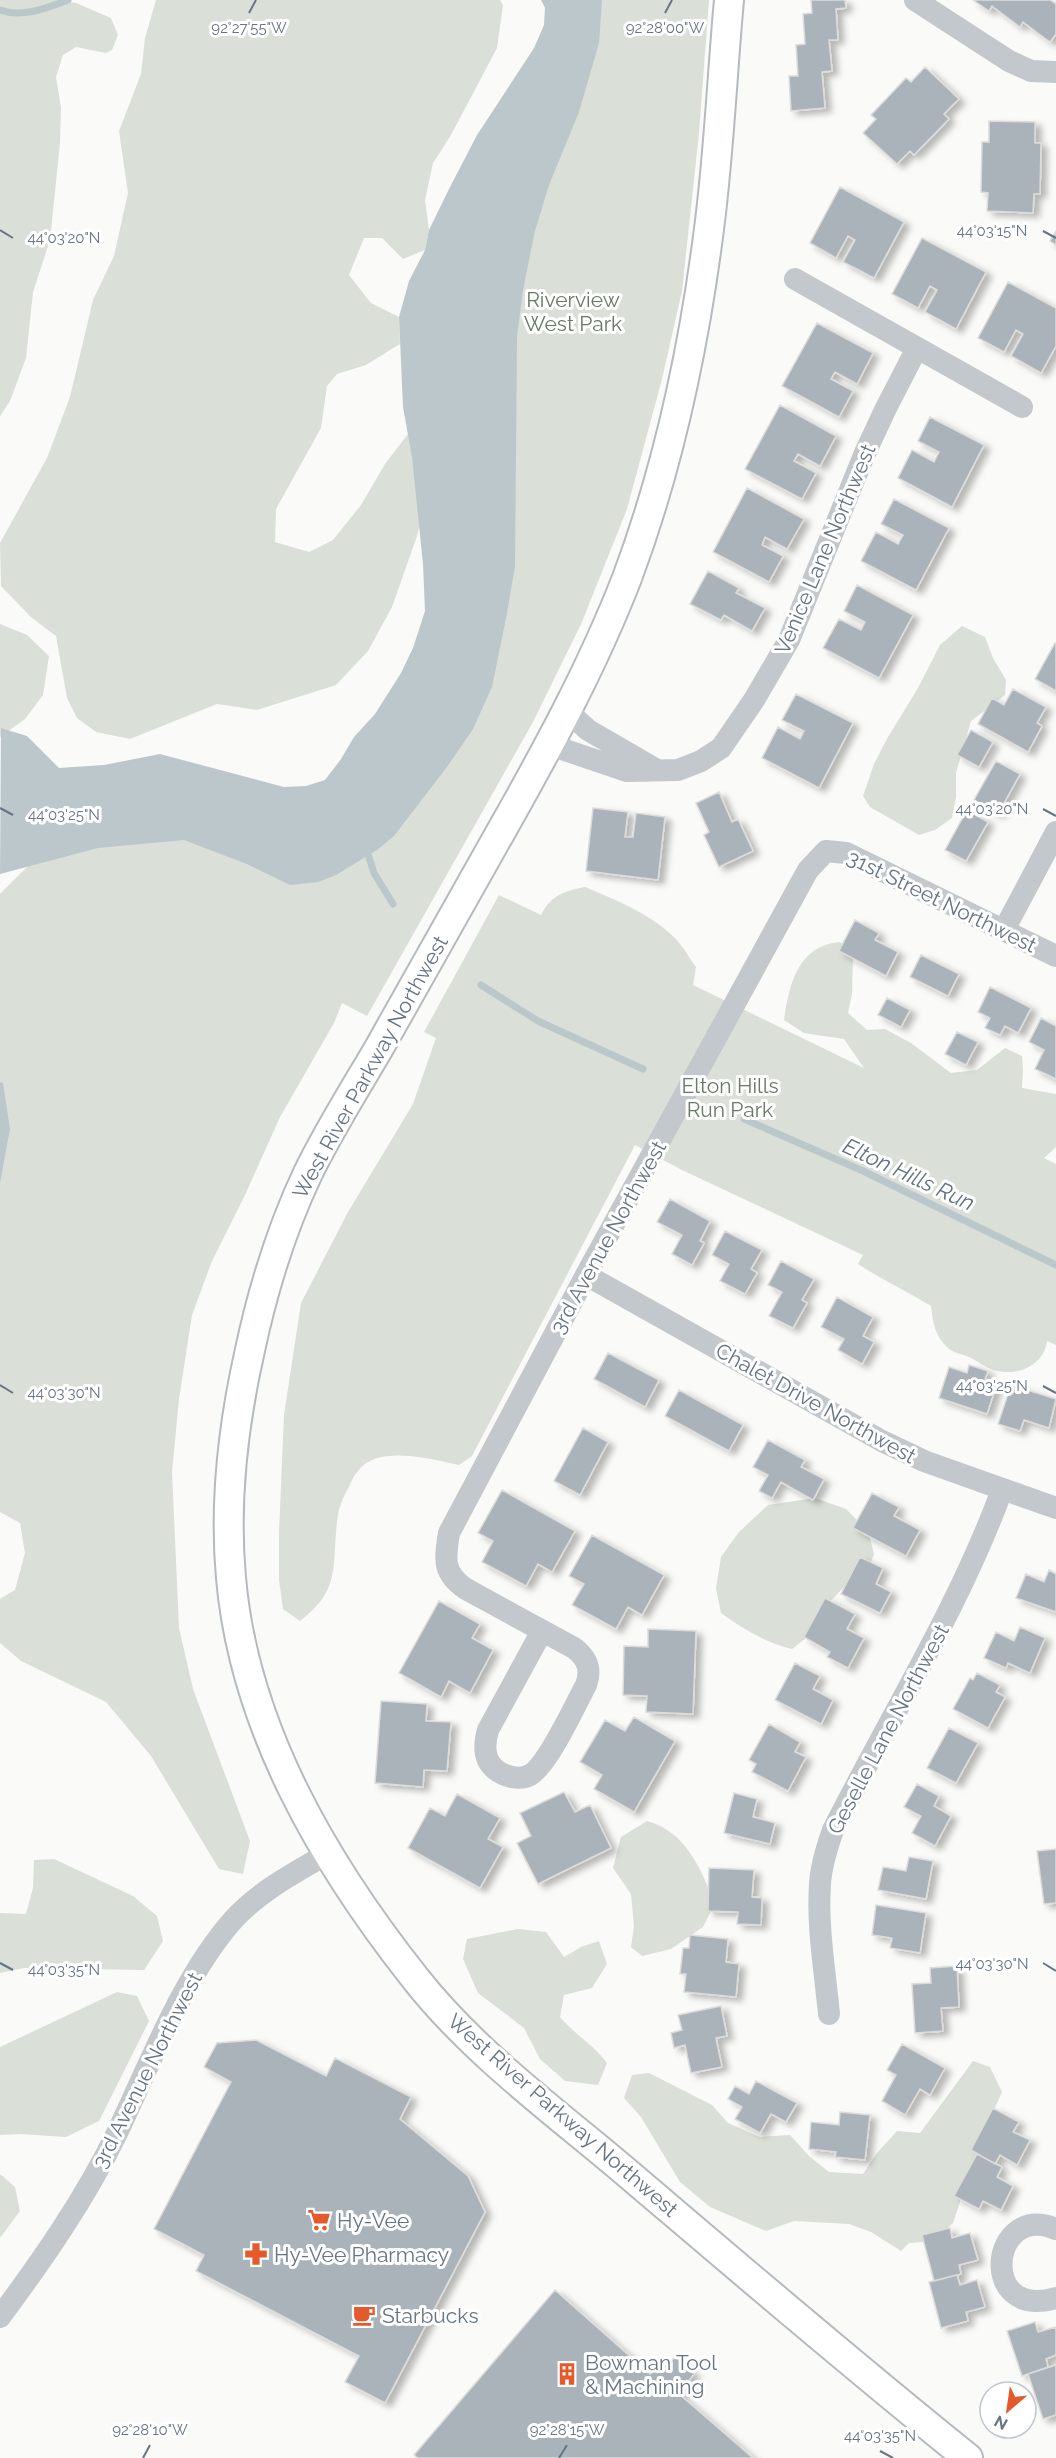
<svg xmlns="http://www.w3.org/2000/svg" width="1056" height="2458" viewBox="0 0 1056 2458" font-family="Raleway,sans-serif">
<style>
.green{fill:#dadfd7}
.water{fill:#bcc7cc}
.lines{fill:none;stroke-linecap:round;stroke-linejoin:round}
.stream{stroke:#bcc7cc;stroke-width:7}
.building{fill:#aab3b9;stroke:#dcdcda;stroke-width:1.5;filter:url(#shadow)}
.major-casing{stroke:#b5babe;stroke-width:32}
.minor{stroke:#c3c8cc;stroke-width:22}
.major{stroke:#fff;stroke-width:28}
.ticks{fill:none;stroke:#657583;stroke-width:2}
.labels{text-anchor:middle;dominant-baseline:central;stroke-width:6;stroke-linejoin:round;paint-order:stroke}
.park-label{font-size:21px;fill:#677a64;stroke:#fff}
.street-label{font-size:21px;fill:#657583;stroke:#fff}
.poi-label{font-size:21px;fill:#657583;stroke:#fff;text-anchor:start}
.water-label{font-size:22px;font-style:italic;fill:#60747c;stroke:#fff}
.ticks-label{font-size:15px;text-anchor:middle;fill:#657583;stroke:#fff;stroke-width:6;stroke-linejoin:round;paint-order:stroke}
</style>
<defs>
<filter id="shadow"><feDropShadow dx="6" dy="4" stdDeviation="3" flood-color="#0004"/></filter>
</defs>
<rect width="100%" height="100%" fill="#fafaf8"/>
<path class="green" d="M0,0h55l21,3 35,15 7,17 -6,15 -6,3 -30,-6 -13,8 -7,22 5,31 -1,35 -10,97 -17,52 -7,66 -16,43 -10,15z
M156,0h344l3,5 -6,43 -46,87 -18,28 -8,37 4,30 -4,20 -22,9 -21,-21h-18l-15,37 22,28 28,14 1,27 -34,21 -29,9 -10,12 -6,42 -45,81 -1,33 34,10 24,-12 28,-35 24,-41 26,-34 23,40 -17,66 -25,71 -24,44 -32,34 -79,25 -40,-6 -87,35 -34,-7 -19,-14 -10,-20 -11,-62 -24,-18 -31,-32 -1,-43 47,-85 23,-61 23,-97 21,-44 14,-63 -9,-62 22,-57 4,-36z
M576,0h133l-10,133 -17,158 -20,88 -35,130 -45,113 -49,100 -166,294 -25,-13 -8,20 -54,94 -35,78 -33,66 -20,54 -13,84 -7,73 7,156 14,61 57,152 -7,33 -24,-5 -68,-113 -45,-54 -85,-41 -21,-18v-44l15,-9 10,-37 -5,-30 -20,-11v-618l39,-39 240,-34 125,-69z
M0,624l27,11 22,21 -6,39 -18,24 -25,18z
M962,626l23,11 8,21 13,22 -1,15 -34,26 -15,52v24l-4,21 -17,12 -16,5 -49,-28 -7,-11 11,-32 14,-27 30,-49 22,-43z
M585,887c31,13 64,26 89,50 9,9 15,21 22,30l-3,18 171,83 -20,-29 -40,-6 -20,-13c5,-35 14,-75 56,-78l13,12 -1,40 -4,19 19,17 18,-1 26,14 40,30 26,-3 28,-22 17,8 1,14 -1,18 34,6v53l-12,11 12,6v181l-9,-4c-3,25 -31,36 -53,29 -9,-3 -17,-9 -25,-13 -7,-3 -16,-4 -21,-9 -13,-12 -15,-25 -17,-42 -24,-15 -49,-26 -73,-42l5,-9 -181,-85 -47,-25 -163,311 -13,9c-27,-6 -82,-21 -101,6 -4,4 -7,11 -9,16 -6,10 -11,22 -12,35 -5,44 4,68 -37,99l-17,-12 -4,-29v-47l5,-118 17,-112 47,-91 65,-108 23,-66 -12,-6 75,-137 42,20c10,-20 24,-24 44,-28z
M815,1498l31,11 22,22 6,23 -9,22 -21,11 -24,25 -10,23 -18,14c-26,-6 -49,-20 -71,-36l-5,-25 5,-31 18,-25 29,-27z
M647,1821c39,10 54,49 68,82l-12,24 -32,22 -29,7 -11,-9 3,-21 -3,-32 -18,-26 8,-31z
M54,1859l79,37 24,20 6,25 -19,29 -120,-2 -24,5v-60l26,1 7,-26 1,-28z
M518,1929l28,3 18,25 17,-10 18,-6 8,23 -15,24 -28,7 -4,22c14,17 34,28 47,46l-9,22 -33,-4 -25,-22 -16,-31 -46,-35 -15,-34 4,-20z
M117,1992l20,4 12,25 -50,100 -33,16 -45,-3 -21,1v-88z
M973,2061l17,6 12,25 -21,47 -28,84 -20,18 -24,2 -8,8 -30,-19 -22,-8 -55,-3 -28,10 -56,-24 -30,-25 -39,-65 -17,-19 8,-23 17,-2 63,32 16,18 32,14 30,-2 19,21 20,16 34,2 14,-21 20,-22 23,2z
M0,2174l15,13 5,24 -20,27z"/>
<path class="water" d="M541,0h61l-3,43 -20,69 -30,73 -14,46 -12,59 -6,47 -2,229 -8,47 -15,74 -19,42 -26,38 -53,69 -17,14 -41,25 -18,7 -28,3 -43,-21 -63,-24 -86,8 -98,26 1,-146 26,8 32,32 45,-3 56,-11 124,33 22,-1 19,-6 16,-21 13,-22 21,-23 26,-41 12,-25 12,-37 -2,-47 -11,-107 -9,-50 -4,-90 10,-36 16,-31 4,-20 20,-41 28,-54 57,-87 10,-23 1,-17z
M0,1082l3,1 7,46 -10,54z"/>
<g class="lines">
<path class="stream" d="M0,10c22,8 47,-2 68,-10
M366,848l8,25 19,31
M481,985l57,36 105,48
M744,1119l119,52 193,94"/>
</g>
<path class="building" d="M811,0h34l1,8 -10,1 2,31h-9l3,31 -10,1 3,36 -34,3 -2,-35h9l-2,-31 9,-1 -2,-30 9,-1z
M973,0h77l6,4v30l-6,8 -27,-20 -3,5 -28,-21 -3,5z
M925,67l34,32 -15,15 5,5 -35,36 -4,-4 -13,13 -34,-31 13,-14 -5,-4 35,-37 5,4z
M989,121l46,1v21h6l-1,51h-6l-1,19 -46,-2 1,-18 -7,-1 1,-50h7z
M840,187l64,35 -30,56 -31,-16 12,-22 -7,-4 -12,22 -26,-15z
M1056,231v14l-6,-4z
M922,238l64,34 -30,57 -31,-17 12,-22 -7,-4 -12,22 -26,-14z
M1008,282l48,26v38l-15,27 -30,-17 12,-22 -7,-4 -12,22 -26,-14z
M817,323l56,30 -16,31 -22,-12 -4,7 22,12 -14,26 -57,-31z
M780,405l56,31 -16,30 -22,-12 -4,7 22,12 -14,26 -57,-30z
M930,417l54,28 -32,62 -54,-29 14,-28 22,12 5,-10 -21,-11z
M747,488l57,31 -17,30 -22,-12 -3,8 21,11 -14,26 -56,-30z
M894,499l55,29 -33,62 -55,-29 15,-29 22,12 5,-9 -22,-11z
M708,571l31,17 -3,5 29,15 -13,23 -28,-16 -3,5 -31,-16z
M857,585l56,30 -34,63 -56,-30 16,-29 22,11 4,-8 -21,-11z
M1055,643h1v48l-21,-12z
M1013,689l33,18 -9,16 5,3 -14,26 -50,-28 14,-26 12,7z
M796,694l57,29 -34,65 -57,-30 16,-31 22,12 4,-8 -22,-11z
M971,730l22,12 -14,25 -22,-12z
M996,761l24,13 -22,40 -24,-14z
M719,792l13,30 6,-3 15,32 -34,16 -15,-32 5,-3 -13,-29z
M593,808l35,4 -3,25h8l3,-24 29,4 -7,63 -72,-9z
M967,810l21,12 -22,39 -21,-11z
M855,920l24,13 -4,7 23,12 -12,24 -47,-25z
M921,955l38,19 -11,22 -38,-19z
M990,987l41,21 -13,25 -13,-7 -5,9 -15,-7 5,-10 -12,-6z
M887,998l23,12 -9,17 -23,-12z
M1041,1018l15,8v53l-21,-10 9,-19 -15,-8z
M957,1032l21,10 -12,23 -21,-11z
M670,1199l40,22 -10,20 4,2 -12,22 -20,-11 10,-19 -25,-13z
M725,1231l37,19 -11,19 6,4 -12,21 -25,-13 9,-17 -17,-9z
M781,1261l33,18 -12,21 5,3 -14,25 -24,-12 13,-24 -14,-7z
M837,1297l36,20 -10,19 11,6 -12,22 -24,-14 6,-11 -23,-12z
M608,1353l51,27 -14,27 -51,-28z
M969,1365l19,6 -3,8 12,4 -10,31 -48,-16 10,-31 18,6z
M1011,1385l45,14 -7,29 -25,-8 -4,11 -22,-7z
M679,1390l64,35 -14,26 -64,-35z
M583,1428l25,14 -28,53 -26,-14z
M768,1440l37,20 -4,7 23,12 -11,21 -32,-18 -9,16 -13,-7 9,-16 -15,-8z
M502,1490l73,41 -23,41 -14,-8 -12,22 -44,-24 11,-21 -15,-8z
M872,1493l27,14 -5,9 26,14 -14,26 -53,-28z
M592,1535l72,40 -22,40 -14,-8 -12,22 -44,-24 12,-21 -15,-8z
M860,1557l23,11 -7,16 15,8 -11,21 -39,-19z
M1049,1570l7,4v38l-40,-14 10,-24 18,8z
M825,1598l30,16 -8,15 17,9 -16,30 -21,-11 3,-5 -26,-15z
M439,1601l41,23 -8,14 21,12 -23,43 -21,-12 -8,16 -42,-24z
M1020,1627l25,11 -15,35 -22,-10 -2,5 -22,-10 12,-26 18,9z
M648,1629l48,2 -3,83 -47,-2 1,-16 -24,-1 1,-49 24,1z
M795,1663l25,13 -7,13 20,11 -12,24 -46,-24z
M977,1673l23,12 -4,7 9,5 -17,31 -35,-19 17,-31 3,2z
M381,1701l46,3 -1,17 25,1 -4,49 -23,-1 -1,17 -48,-4z
M634,1717l41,24 -41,71 -40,-23 8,-14 -22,-13 25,-42 20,11z
M769,1724l31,18 -5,10 11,5 -18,34 -36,-19 4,-8 -7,-4z
M949,1728l29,15 -22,40 -29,-15z
M917,1784l22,12 -5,10 17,10 -16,30 -23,-13 9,-17 -17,-9z
M564,1792l11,20 15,-7 21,43 -73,36 -21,-41 14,-7 -11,-23z
M734,1793l23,6 -4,18 22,6 -5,21 -46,-11z
M457,1794l43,24 -12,21 15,8 -23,41 -72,-40 22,-40 15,8z
M1056,1849v54l-12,1 -7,-53z
M909,1857l24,4 -7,38 -48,-9 5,-23 23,4z
M709,1868l45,2 -2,27 10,1 -1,27 -24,-1 1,-12 -30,-1z
M876,1905l50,8 -6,40 -30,-5 2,-10 -20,-3z
M690,1935l38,4 -2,23 13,2 -3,33 -52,-5 2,-18h-6l3,-26h6z
M957,1966l2,41 -18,1 2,23 -28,2 -3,-49 19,-1 -1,-15z
M721,2006l6,30 -11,2 6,29 -31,6 -6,-28 -11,3 -3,-15 11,-3 -4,-15z
M256,2040l70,36 9,-18 76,39 -11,22 68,57 17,36 -100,191 -40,-21 14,-26 -163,-85 8,-16 -50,-26 77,-147 -27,-15 13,-24z
M902,2044l43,24 -15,27 -10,-6 -15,26 -23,-14 14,-26 -9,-5z
M756,2081l41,22 -11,19 -15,-8 -11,19 -25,-14 7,-12 -14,-8 7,-13 14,8z
M993,2108l26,14 -6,10 17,8 -13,25 -17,-10 -5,9 -24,-14z
M840,2112l30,3 -5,45 -30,-3 1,-5 -27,-3 2,-27 28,3z
M977,2154l25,13 -5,10 16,9 -12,24 -18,-9 -4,8 -25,-13z
M950,2228l2,10 18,-5 8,27 -19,5 2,9 -27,7 -12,-46z
M957,2275l3,10 17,-5 8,27 -19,5 2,9 -27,7 -12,-46z
M555,2290l95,84 26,-17 18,17 -15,20 74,64h-335l-4,-3z
M1035,2322l3,10 18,-5v28l-10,4 2,8 -26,9 -15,-45z
M1056,2365v50l-13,4 -15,-45z"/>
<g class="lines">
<g class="major-casing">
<path id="major" d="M729,0c-7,76 -10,153 -20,229 -15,118 -40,237 -82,349 -35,90 -81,174 -128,257 -40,71 -80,142 -120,213 -24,41 -50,82 -71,125 -27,57 -45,116 -58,177 -17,75 -26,152 -19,228 13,149 93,285 184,400 58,74 139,133 211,194 113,96 226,193 342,286"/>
</g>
<path class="minor" d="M915,0l94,61 22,10 25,1
M795,279l227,128
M567,711l21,19 69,40
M550,745l77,26 51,-1 23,-9 20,-13 33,-48 35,-60 76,-187 21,-45 31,-60
M1004,930l52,-98
M586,1275l296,166 42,20 132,47
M542,1631l-54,99c-4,14 -5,29 7,39 8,7 24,12 35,6 18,-10 45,-70 56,-90 6,-16 1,-27 -12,-37l-108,-59c-24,-16 -21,-30 -17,-56l137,-258 222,-405 18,-19 20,2 210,103
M829,2014c-4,-43 -12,-87 -9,-130 1,-19 7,-37 13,-54 57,-113 125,-221 169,-340
M1056,2229c-66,-28 -79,92 0,69
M0,2317c43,-58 85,-118 117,-184 33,-69 66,-157 117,-214 26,-28 60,-46 93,-65"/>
<use href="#major" class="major"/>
</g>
<path class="ticks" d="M249,13l7,-13M665,13l7,-13M0,230l13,8M1043,231l13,7M0,808l13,7M1043,809l13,7M0,1385l13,8M1043,1386l13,7M0,1963l13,7M1043,1963l13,8M880,2451l13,7M143,2458l7,-13M559,2458l8,-13"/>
<defs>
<g id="supermarket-bare" transform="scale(1.8)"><path d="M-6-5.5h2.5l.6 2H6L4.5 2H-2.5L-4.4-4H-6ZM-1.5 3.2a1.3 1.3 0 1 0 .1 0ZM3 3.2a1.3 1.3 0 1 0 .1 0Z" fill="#e55a2d" stroke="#fff" stroke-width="2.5" paint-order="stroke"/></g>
<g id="pharmacy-bare" transform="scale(1.8)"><path d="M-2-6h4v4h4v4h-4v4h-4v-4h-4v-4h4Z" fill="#e55a2d" stroke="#fff" stroke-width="2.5" paint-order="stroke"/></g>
<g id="cafe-bare" transform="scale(1.8)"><path d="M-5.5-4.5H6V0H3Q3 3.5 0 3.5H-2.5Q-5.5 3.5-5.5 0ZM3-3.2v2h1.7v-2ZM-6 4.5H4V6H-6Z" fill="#e55a2d" stroke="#fff" stroke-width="2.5" paint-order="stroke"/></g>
<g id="building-bare" transform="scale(1.8)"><path d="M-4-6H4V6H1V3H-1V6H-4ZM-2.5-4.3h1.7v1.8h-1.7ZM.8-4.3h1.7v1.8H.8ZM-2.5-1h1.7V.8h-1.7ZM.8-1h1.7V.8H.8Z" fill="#e55a2d" stroke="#fff" stroke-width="2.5" paint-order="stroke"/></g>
</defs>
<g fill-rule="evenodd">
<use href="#supermarket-bare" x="319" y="2220"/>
<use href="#pharmacy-bare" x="256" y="2254"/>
<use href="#cafe-bare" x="364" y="2315"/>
<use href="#building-bare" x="567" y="2374"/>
</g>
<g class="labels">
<g class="park-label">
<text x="573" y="299">Riverview<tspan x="573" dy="24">West Park</tspan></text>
<text x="730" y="1085">Elton Hills<tspan x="730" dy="24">Run Park</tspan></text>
</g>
<g class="street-label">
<text transform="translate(825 549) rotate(-67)">Venice Lane Northwest</text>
<text transform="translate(942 901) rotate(26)">31st Street Northwest</text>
<text transform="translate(370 1067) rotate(-61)">West River Parkway Northwest</text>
<text transform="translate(608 1237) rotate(-61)">3rd Avenue Northwest</text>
<text transform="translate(816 1403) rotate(29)">Chalet Drive Northwest</text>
<text transform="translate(888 1729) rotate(-62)">Geselle Lane Northwest</text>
<text transform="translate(147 2070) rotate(-63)">3rd Avenue Northwest</text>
<text transform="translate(563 2115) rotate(41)">West River Parkway Northwest</text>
</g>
<g class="poi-label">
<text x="337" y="2220">Hy-Vee</text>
<text x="274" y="2254">Hy-Vee Pharmacy</text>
<text x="382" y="2315">Starbucks</text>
<text x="585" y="2362">Bowman Tool<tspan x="585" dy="24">&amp; Machining</tspan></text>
</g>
<g class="water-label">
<text transform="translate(909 1174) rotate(25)">Elton Hills Run</text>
</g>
</g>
<g class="ticks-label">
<text x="249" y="33">92°27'55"W</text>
<text x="665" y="33">92°28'00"W</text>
<text x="992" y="236">44°03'15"N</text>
<text x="64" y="243">44°03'20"N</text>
<text x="992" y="814">44°03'20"N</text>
<text x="64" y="820">44°03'25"N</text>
<text x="992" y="1391">44°03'25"N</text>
<text x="64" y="1398">44°03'30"N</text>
<text x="992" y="1969">44°03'30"N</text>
<text x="64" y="1975">44°03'35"N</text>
<text x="150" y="2435">92°28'10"W</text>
<text x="567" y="2435">92°28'15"W</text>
<text x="880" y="2441">44°03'35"N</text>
</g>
<g transform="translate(1008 2410) rotate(209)"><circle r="28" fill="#ffffff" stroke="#c1c8cd" stroke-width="1.5"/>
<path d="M0-4.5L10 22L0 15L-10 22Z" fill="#e55a2d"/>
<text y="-9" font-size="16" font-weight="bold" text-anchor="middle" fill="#657583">N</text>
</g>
</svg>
